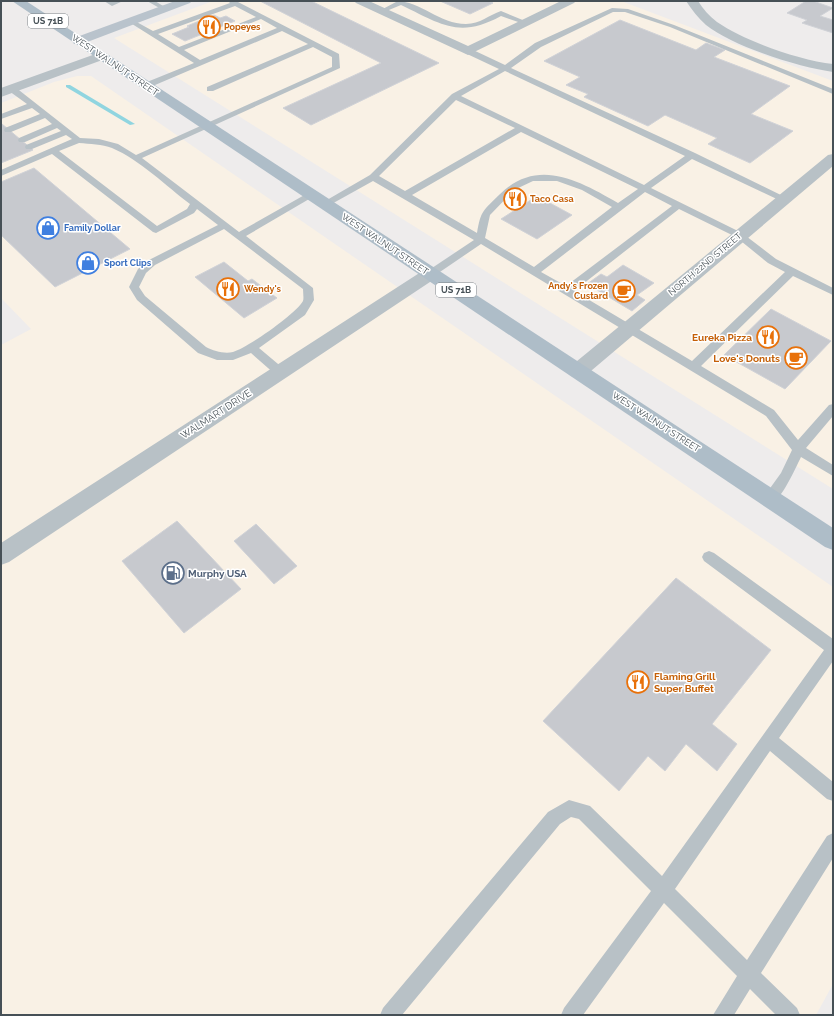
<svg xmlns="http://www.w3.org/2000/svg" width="834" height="1016" viewBox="0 0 834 1016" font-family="Raleway,sans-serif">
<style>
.commercial{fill:#f9f1e5}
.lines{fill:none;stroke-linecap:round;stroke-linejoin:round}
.stream{fill:#90d5e0;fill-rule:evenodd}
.building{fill:#c7c9ce;stroke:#d0d2d7}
.lane{fill:#b8c1c6;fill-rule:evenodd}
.street{fill:#b8c1c6;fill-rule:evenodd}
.secondary{fill:#b9c3cc;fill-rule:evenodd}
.primary{fill:#aebdc8;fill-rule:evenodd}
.labels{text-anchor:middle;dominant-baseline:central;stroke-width:3;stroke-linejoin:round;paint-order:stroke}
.shield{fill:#fff;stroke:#7e8489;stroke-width:1}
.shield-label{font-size:9px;font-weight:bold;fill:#465056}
.far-food-label{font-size:9px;font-weight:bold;fill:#c56008;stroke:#fff;text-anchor:start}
.far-street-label{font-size:9px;fill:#465056;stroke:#fff}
.far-shop-label{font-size:9px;font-weight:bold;fill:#366cbe;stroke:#fff;text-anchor:start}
.food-label{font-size:10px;font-weight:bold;fill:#c56008;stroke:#fff;text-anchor:end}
.street-label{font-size:10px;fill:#465056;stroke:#fff}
.service-label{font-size:10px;font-weight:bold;fill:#4e5e75;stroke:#fff;text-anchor:start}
</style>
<rect width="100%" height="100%" fill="#eeecec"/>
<path class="commercial" d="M213,1h408l212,80v408l-719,-451z
M77,76h14l742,511v397l-17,31h-815v-670l30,-16 -30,-31v-195l53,-21z"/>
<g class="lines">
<path class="stream" d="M66,85h4l65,39 -5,1 -64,-38z"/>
</g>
<path class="building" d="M260,1h51l128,62 -128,62 -28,-17 98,-45z
M440,1h47l6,2 -23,11z
M806,1h7l20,7 -13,8 13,4v13l-31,-10 5,-3 -20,-7z
M214,15l6,3 6,-2 9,5 -50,20 -13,-7 17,-7 -2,-1z
M620,20l76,30 10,-7 19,7 -11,7 76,29 -39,28 42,17 -43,32 -42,-19 9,-6 -52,-23 -17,11 -64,-29 4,-3 -22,-9 14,-8 -36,-16z
M2,124l31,26 -32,13z
M34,168l96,81 -75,38 -54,-52v-53z
M537,196l35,19 -35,24 -36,-20z
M224,262l24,19 4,-2 25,19 -33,20 -49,-41z
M623,265l31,18 -17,12 8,5 -13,11 -45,-27 14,-10 6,3z
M771,309l60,32 -46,48 -61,-34z
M177,521l64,68 -57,44 -62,-72z
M256,524l41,42 -23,18 -40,-43z
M676,578l95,72 -59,74 25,20 -20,27 -31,-27 -21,27 -17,-15 -29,35 -76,-70z"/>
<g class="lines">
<path class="lane" d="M104,1h19l-11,5z
M147,1h8l13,8 -5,1z
M228,1l10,1 101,52 1,14 -198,90 97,74 69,-39 3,-1 5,3 -70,41 67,52 1,12 -9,15 -46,33 25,21 2,3 -2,3 -4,1 -4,-1 -25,-22 -18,7h-16l-19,-7 -61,-53 -8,-13 9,-18 9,-8 71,-36 -21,-16 -3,4 -38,20 -3,-1 -101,-78 -51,22v-6l71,-31 -6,-4 -34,14h-6l-1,-2 1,-2 35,-14 -4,-3 -32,14h-6l-1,-2 1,-2 33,-14 -7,-6 -34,14h-6l-1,-2 1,-2 35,-14 -8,-6 -31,11v-5l26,-10 -18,-13v-4h6l65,51 19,1 19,5 18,11 196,-88v-10l-19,-10 -100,44h-6v-4l101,-43 -26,-13 -134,57h-6v-4l52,-21 -65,-41v-2h4l20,11 77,-28zM235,6l21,11 -77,30 -21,-13zM261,19l16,9 -77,32 -16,-10zM79,143c11,1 23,1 33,5 28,12 54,38 78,56l-3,5 -30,17 -98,-75zM224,229l79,60c0,4 1,9 0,12 -7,13 -56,47 -70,51 -9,2 -19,-1 -27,-5l-61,-51 -6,-9 7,-14 9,-8z
M396,1c24,0 44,23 70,23 14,0 23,-9 35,-13l29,12 -6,1 -23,-8c-42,23 -60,8 -100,-11l-17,7 -5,-1 17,-9z
M612,8l16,1 46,16 159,64v5l-163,-67 -45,-15h-12l-72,35 -30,21 184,85 94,46 -5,3 -3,-1 -89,-42 -41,29 91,45 34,26 57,29v7l-40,-19 -92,90 73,44 24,30 31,-35 4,-1v12l-27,32 27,17v11l-32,-19c-6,12 -17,37 -27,45 -3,2 -6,1 -10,0l-1,-4 18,-25 11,-23 -26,-34 -285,-172 -47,32h-8l-1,-2 1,-2 48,-32 -101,-59 -45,25 -3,1 -5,-3 50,-29 82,-81 47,-25 -34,-16v-4h6l34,16 30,-22zM505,71l180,85 -41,29 -183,-89zM456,100l59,28 -110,63 -26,-15zM521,132l117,57 -20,14c-40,-23 -81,-46 -119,-8 -16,16 -18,15 -22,38l-65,-38zM533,181h24l25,9 30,17 -78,60 -49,-29 5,-23 24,-25zM645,192l27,14 -106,80 -25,-14zM679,209l57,28 32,26 17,9 -93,89 -118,-70z
M709,551l5,2 119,86v22l-54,77 54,44v19l-6,-2 -57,-48 -95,138 72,71 80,-124 6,-3v25l-72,115 36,35 3,7h-24l-26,-26 -16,26h-21l24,-39 -73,-73 -81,112h-22l3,-7 87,-117 -72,-72 -8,-2 -11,7 -158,191h-22l3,-7 165,-196 21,-12 21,6 72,70 162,-226 -120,-89 -2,-4 2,-4z"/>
<path class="street" d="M354,1h15l99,45 93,-45h15l-2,2 -106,52 -112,-52z
M686,1h12c5,8 11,15 19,21 28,19 81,38 116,42v8c-33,-4 -101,-26 -127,-47 -8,-7 -14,-15 -20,-24z
M101,52l4,1 2,3 -2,3 -104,38v-9z
M833,154v12l-248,210 -7,2 -7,-2 -3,-5 3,-5 257,-211z
M430,268l6,2 3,4 -3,4 -427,284 -8,3v-22l423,-273z"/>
<path class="secondary" d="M175,1h17l-2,2 -108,41h-8l-2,-3 2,-3z"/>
<path class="primary" d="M12,1h14l807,527v22l-8,-3z"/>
</g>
<defs>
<g id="restaurant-ring" transform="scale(1.15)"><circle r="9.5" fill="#fff" stroke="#e8710a" stroke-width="1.5"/><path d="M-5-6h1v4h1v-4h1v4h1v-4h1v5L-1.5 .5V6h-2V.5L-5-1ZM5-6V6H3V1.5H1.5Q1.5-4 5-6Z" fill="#e8710a"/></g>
<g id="shop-ring" transform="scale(1.15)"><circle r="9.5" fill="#fff" stroke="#3f7fe0" stroke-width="1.5"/><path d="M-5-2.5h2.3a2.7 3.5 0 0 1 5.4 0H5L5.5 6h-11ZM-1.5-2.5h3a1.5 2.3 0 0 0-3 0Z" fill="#3f7fe0"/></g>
<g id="cafe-ring" transform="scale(1.15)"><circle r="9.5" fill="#fff" stroke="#e8710a" stroke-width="1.5"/><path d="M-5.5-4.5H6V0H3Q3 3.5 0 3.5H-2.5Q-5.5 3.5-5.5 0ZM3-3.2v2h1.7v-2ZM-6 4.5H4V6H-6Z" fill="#e8710a"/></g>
<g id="fuel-ring" transform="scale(1.15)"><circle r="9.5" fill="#fff" stroke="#5c6f8a" stroke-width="1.5"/><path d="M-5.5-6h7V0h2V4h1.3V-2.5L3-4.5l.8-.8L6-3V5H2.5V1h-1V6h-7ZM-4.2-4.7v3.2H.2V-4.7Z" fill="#5c6f8a"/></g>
</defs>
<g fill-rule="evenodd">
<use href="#restaurant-ring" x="209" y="27"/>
<use href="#restaurant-ring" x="515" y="199"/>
<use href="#shop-ring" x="48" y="228"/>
<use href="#shop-ring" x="88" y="263"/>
<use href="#restaurant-ring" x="228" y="289"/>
<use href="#cafe-ring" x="624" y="291"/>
<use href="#restaurant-ring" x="768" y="337"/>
<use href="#cafe-ring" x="796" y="358"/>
<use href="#fuel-ring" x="173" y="573"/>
<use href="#restaurant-ring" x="638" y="682"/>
</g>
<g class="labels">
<g class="shield">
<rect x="28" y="14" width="40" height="14" rx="3"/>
<rect x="436" y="283" width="40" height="14" rx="3"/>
</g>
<g class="shield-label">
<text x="48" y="21">US 71B</text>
<text x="456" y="290">US 71B</text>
</g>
<g class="far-food-label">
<text x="224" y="27">Popeyes</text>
<text x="530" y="199">Taco Casa</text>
<text x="608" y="286" text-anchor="end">Andy's Frozen<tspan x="608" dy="10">Custard</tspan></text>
<text x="244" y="289">Wendy's</text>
</g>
<g class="far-street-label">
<text transform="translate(115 65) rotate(34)">WEST WALNUT STREET</text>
<text transform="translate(385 244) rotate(34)">WEST WALNUT STREET</text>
<text transform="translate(705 264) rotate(-40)">NORTH 22ND STREET</text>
<text transform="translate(656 422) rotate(33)">WEST WALNUT STREET</text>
</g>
<g class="far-shop-label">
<text x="64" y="228">Family Dollar</text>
<text x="104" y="263">Sport Clips</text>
</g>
<g class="food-label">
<text x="752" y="337">Eureka Pizza</text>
<text x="780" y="358">Love's Donuts</text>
<text x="654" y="676" text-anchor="start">Flaming Grill<tspan x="654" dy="12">Super Buffet</tspan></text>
</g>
<g class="street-label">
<text transform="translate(216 414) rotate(-33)">WALMART DRIVE</text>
</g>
<g class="service-label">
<text x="188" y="573">Murphy USA</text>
</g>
</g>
<rect width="834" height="1016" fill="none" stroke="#465056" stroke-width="4"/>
</svg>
